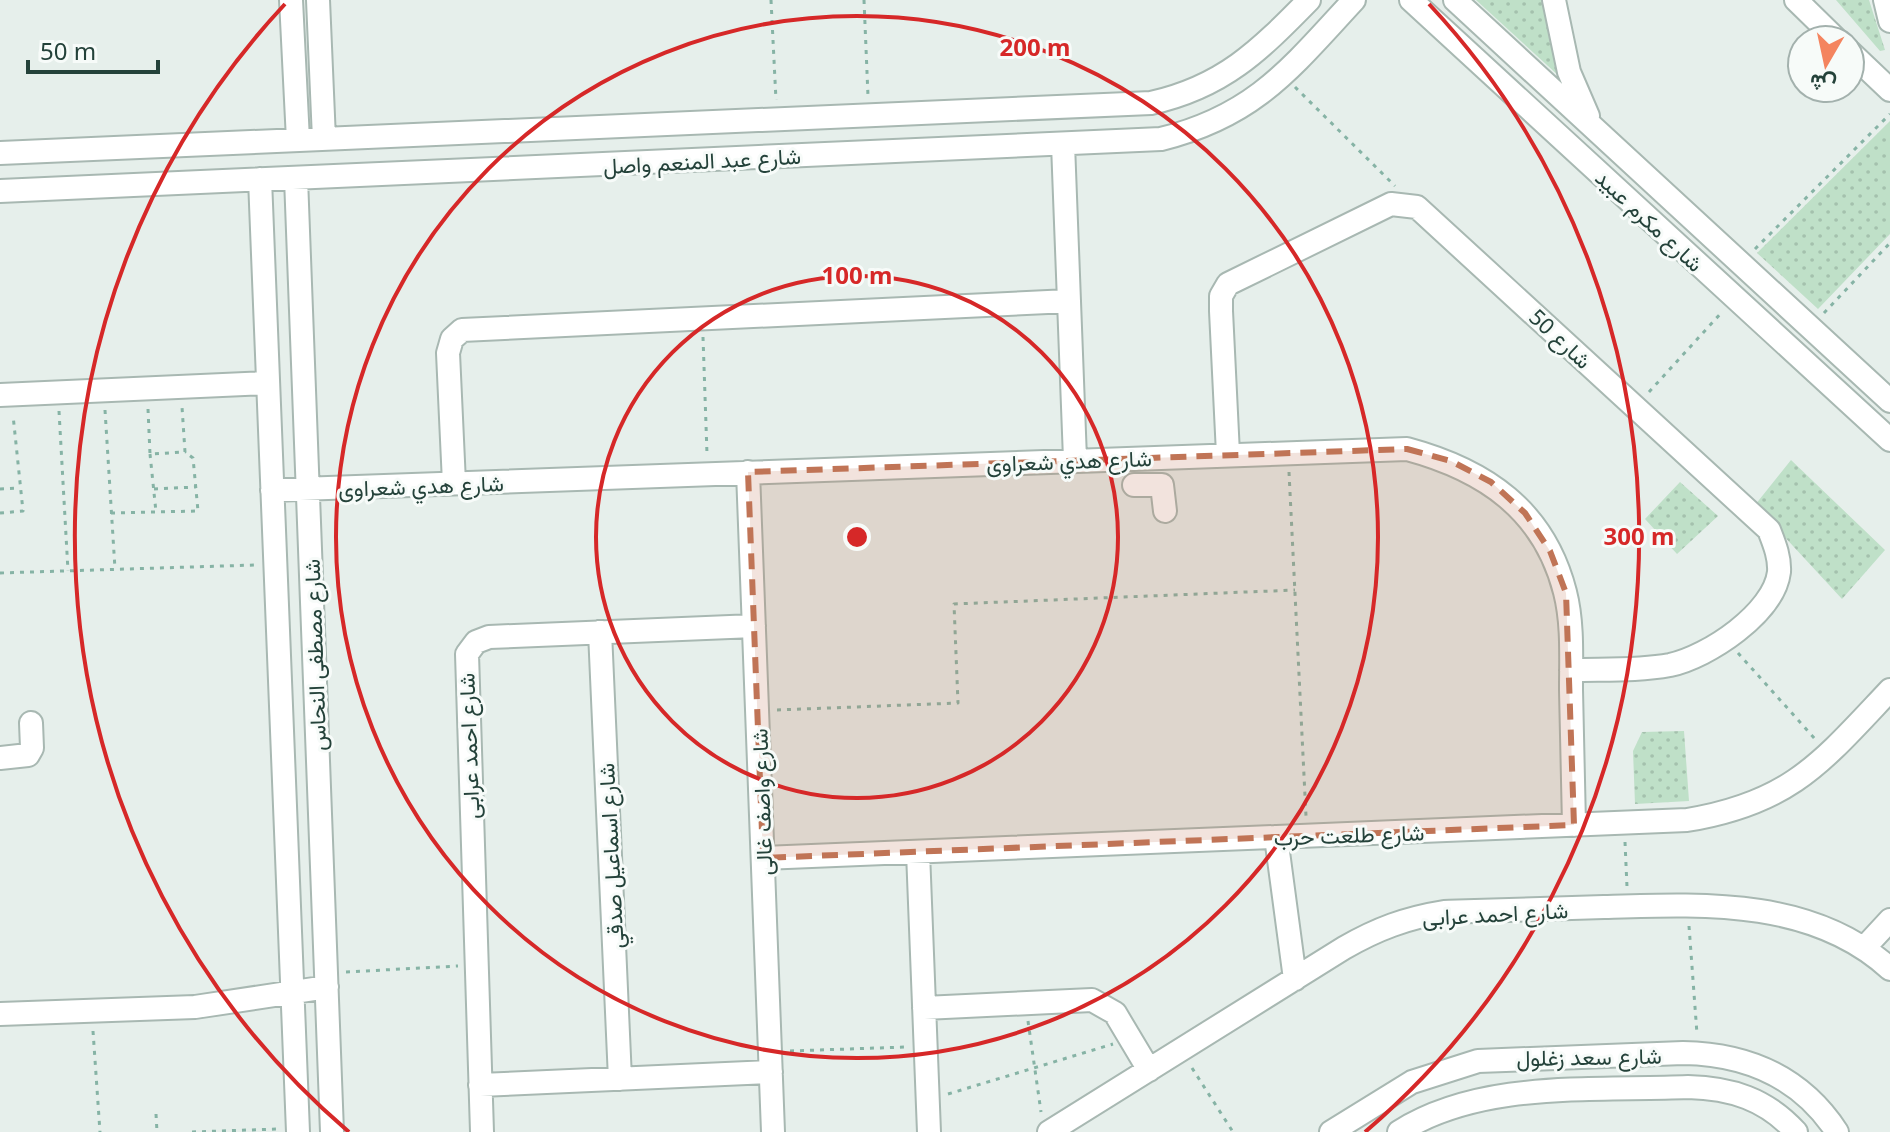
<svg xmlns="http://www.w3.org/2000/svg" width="1890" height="1132" viewBox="0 0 1890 1132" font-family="'Noto Sans',Vazirmatn,sans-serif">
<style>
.grass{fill:url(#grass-dots)}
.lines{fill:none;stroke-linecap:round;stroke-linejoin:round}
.minor-casing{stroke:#a8b8b2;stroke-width:26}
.path{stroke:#86b3a5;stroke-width:3;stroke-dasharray:4 6;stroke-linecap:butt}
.minor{stroke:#fff;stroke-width:22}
.marked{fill:#c07456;fill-opacity:0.2;stroke:#c07456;stroke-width:6;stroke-dasharray:16 10;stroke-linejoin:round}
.ring{fill:none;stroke:#d62828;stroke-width:4}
.labels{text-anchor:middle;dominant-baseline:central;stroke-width:6;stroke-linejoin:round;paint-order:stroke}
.street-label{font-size:22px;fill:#24423a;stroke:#f7fbf9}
.centre{fill:#d62828;stroke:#f7fbf9;stroke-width:4}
.ring-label{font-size:24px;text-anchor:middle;font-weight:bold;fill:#d62828;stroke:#f7fbf9;stroke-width:6;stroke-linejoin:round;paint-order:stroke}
</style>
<defs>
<pattern id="grass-dots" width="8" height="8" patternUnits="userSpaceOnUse" patternTransform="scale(2)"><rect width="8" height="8" fill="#bfe0c8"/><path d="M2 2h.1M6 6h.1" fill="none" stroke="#a4c1ad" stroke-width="1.8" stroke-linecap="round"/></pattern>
</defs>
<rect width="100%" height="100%" fill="#e6efeb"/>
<path class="grass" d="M1476,0h77l18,87z
M1836,0h33l16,50 -5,1z
M1890,121v113l-72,75 -61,-56z
M1791,460l94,90 -43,49 -87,-94z
M1680,482l38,34 -41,38 -32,-35z
M1684,731l5,70 -54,3 -2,-53 9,-19z"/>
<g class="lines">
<g class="minor-casing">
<path id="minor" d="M291,0l7,140
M318,0l6,139
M1411,0l479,440
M1455,0l435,401
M1554,0l15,72 19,44
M1796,0l41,40
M1885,0l5,21
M1850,52l40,38
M1063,144l12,315
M0,153l1151,-50c72,-16 108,-52 158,-103
M296,178l36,954
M260,179l38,953
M0,191l1161,-52c94,-23 130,-71 193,-139
M0,395l268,-12
M1228,454l-7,-143v-15l7,-12 163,-80 26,3 352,323c5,13 11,27 10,42 -5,41 -71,85 -109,93 -32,6 -66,4 -99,5
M748,472l25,660
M454,483l-6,-130 4,-14 10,-9 607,-29
M1134,485h28l3,26
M272,490l1135,-41c78,21 137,61 158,143 8,31 6,66 6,98 1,45 2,90 3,135
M600,632l20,447
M0,758l28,-3 4,-7 -1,-25
M1276,837l19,142
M918,852l11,280
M763,858l924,-38c104,-17 135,-58 203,-130
M1865,947l25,-27
M924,1008l168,-8 23,13 34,57
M0,1014l195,-7 132,-20
M480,1085l291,-13
M482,1132l-15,-478 9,-12 13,-5 265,-11
M1049,1132l295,-184c33,-19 62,-30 100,-36 53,-2 106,-3 160,-5 97,-3 209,-9 286,62
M1331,1132l81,-50 66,-21 205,-8c64,1 118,24 154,79
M1399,1132c82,-52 195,-41 289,-45 43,1 78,12 108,45"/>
</g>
<path class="path" d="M771,0l5,100
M864,0l4,96
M1295,87l100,99
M1755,249l135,-135
M1824,313l66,-70
M703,337l4,117
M1649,392l73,-80
M148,409l2,45 35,-2 -3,-45
M105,410l10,159
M59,411l9,160
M150,454l6,58
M1289,472l17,344
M0,489l20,-1
M154,489l42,-2
M0,513l23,-2 -10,-96
M111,513l87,-2 -5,-53 -8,-6
M0,573l255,-8
M1738,653l78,87
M777,710l181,-7 -4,-99 341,-14
M1625,842l2,45
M1689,926l8,108
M346,972l112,-6
M1028,1021l13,91
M93,1031l7,101
M790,1051l116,-4
M1192,1068l41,64
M948,1094l165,-50
M156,1114l1,18
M192,1132l86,-3"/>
<use href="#minor" class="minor"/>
</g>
<path class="marked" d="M1407,449l44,12 40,21 34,31 25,38 16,42 8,232 -811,33 -15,-386z"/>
<g class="ring">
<circle cx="857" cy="537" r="261"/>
<circle cx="857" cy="537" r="521"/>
<path d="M349 1132A782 782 0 0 1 285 4M1429 4A782 782 0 0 1 1365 1132"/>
</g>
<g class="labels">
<g class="street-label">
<text transform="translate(702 160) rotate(-3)">شارع عبد المنعم واصل</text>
<text transform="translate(1650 220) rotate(43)">شارع مكرم عبيد</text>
<text transform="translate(1561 338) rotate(43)">شارع 50</text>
<text transform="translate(1069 460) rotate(-2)">شارع هدي شعراوى</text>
<text transform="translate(421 485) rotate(-2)">شارع هدي شعراوى</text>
<text transform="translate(314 655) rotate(-92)">شارع مصطفى النحاس</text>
<text transform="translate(468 746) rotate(-92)">شارع احمد عرابى</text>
<text transform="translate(761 802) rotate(-92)">شارع واصف غالى</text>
<text transform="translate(1349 834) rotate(-2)">شارع طلعت حرب</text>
<text transform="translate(610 856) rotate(-93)">شارع اسماعيل صدقي</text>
<text transform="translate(1495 913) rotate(-3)">شارع احمد عرابى</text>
<text transform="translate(1589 1056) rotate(-1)">شارع سعد زغلول</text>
</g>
</g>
<circle cx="857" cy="537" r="12" class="centre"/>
<g class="ring-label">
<text x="1035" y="56">200 m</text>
<text x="857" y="284">100 m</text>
<text x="1639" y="545">300 m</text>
</g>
<g transform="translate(1826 64) rotate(189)"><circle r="38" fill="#f7fbf9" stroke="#a3b1ad" stroke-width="2"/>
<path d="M0-6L14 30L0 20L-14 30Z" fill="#f4845f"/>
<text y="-12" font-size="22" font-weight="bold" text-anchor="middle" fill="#24423a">ش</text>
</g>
<path d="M28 60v12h130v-12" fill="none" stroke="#24423a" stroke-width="4"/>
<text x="40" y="60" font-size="24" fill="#24423a" stroke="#f7fbf9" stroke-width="6" paint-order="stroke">50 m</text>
</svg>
